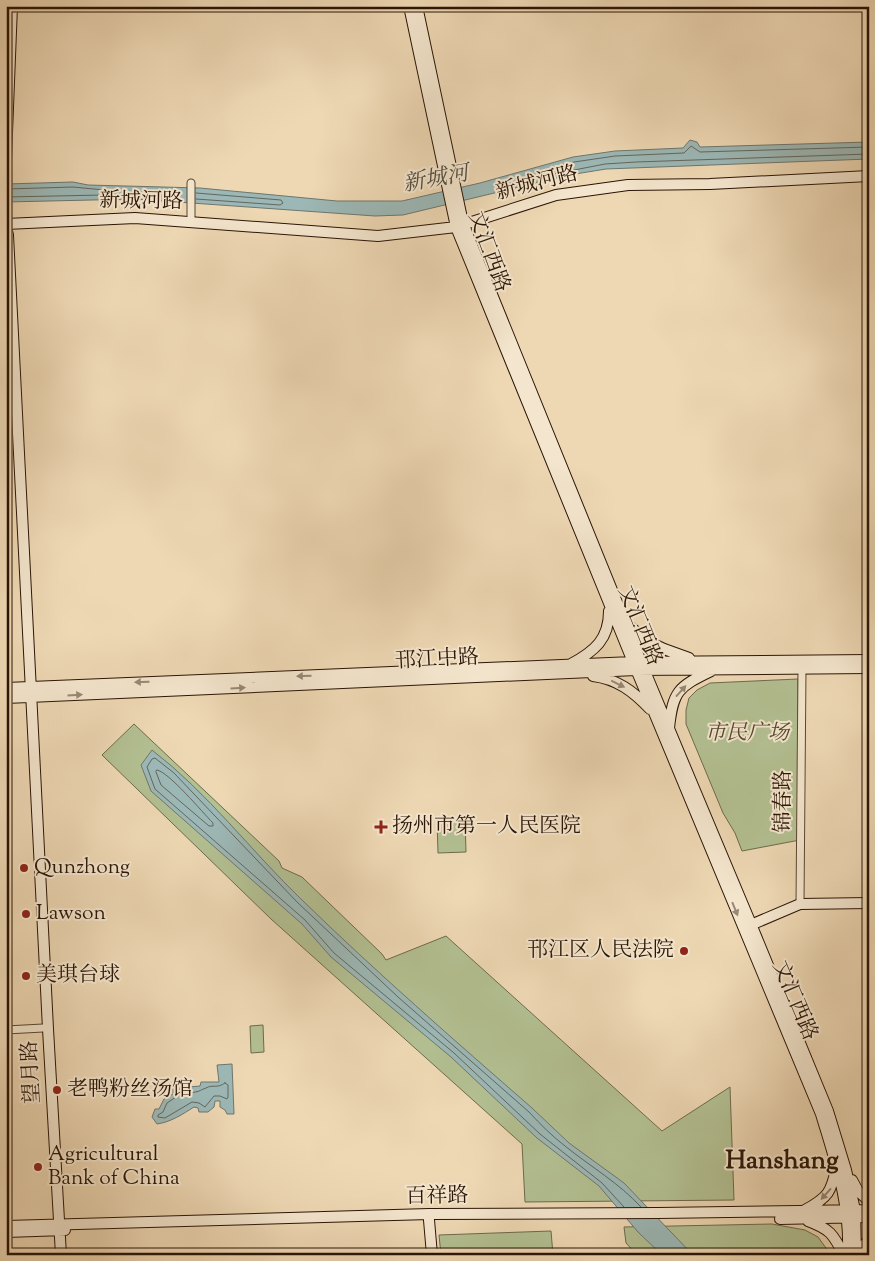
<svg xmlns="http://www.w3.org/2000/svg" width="875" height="1261" viewBox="0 0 875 1261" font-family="'Sorts Mill Goudy','Noto Serif SC',serif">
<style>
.green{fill:#b3c092;stroke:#6e6a4c}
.water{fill:#9cb8b6;stroke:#6e766f}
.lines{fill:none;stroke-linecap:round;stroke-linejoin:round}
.shore{stroke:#63665e;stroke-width:1}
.street-casing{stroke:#5b4531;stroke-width:9}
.secondary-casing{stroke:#2a1405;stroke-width:12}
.street{stroke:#f4e6ce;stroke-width:7}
.secondary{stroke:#f4e6ce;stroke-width:10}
.oneway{fill:#998874}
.poi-dot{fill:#8f2418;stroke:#f4e6ce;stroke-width:2}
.labels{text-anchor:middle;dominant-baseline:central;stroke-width:4;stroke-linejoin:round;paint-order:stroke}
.street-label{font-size:21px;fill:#2a1405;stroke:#f4e6ce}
.park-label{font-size:21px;font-style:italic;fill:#53482f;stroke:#f4e6ce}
.poi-label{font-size:21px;fill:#2a1405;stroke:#f4e6ce;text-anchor:start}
.water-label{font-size:22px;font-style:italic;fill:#524d43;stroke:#f4e6ce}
.district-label{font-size:26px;font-weight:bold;fill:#2a1405;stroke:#f4e6ce}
</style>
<rect width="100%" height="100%" fill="#eed8b4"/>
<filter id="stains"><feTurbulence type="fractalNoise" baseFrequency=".004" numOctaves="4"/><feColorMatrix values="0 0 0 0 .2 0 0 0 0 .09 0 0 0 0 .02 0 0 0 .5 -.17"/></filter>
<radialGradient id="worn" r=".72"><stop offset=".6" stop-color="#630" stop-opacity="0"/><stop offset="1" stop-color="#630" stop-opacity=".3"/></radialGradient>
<path class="green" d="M798,679l2,161 -58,11 -7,-18 -12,-20 -37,-89v-14l3,-12 8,-8 13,-7z
M134,724l145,137 3,7 20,9 80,77 4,6 60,-24 216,195 68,-44 4,113 -209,2 -3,-58 -251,-225 -169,-164z
M465,819l1,33 -28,1 -1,-33z
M263,1025l1,27 -13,1 -1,-27z
M772,1224l33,6 13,7 13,18h-194l-11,-12 -2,-16z
M551,1231l2,24h-112l-2,-20z"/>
<path class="water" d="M690,140l7,2 3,5 169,-5v17l-263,10 -37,6 -166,40 -28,1 -240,-17 -129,3v-18l67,-2 15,3 112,3 137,13h65l78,-18 93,-26 42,-6 68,-3z
M152,750c56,43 99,101 150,150 74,72 152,140 230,208l37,35 55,40 69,72h-31l-24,-23 -39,-46 -62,-48 -86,-81 -120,-100 -29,-33 -151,-133 -10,-26z
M232,1064l2,50h-7l-2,-4 -5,-3v-6h-5l-1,6 -6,5h-9l-1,-4 -4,-1c-11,7 -23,15 -37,17l-5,-7 3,-8h4l5,-10 9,-5v-10l16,-1v4l11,-1 1,-4h18l-2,-17z"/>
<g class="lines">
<path class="shore" d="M869,147l-169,5 -9,-6 -7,7 -69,3 -41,6 -37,10 -2,3 3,2 67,-13 31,-2 233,-8
M6,189l67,-2 31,3 2,3 -2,2 -98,2
M196,193l85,7 2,3 -3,2 -84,-6
M157,770c12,2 45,42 56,53v3h-4l-48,-41 -5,-13z
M225,1083l3,2v12l-1,2 -7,-3h-6l-9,11 -6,-4 -7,-1 -27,16 -7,-1v-2l5,-3 4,-9 9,-6 3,-8c6,-1 6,2 11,3 8,1 10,-2 16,-4 7,-4 11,1 19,-5z
M624,1207l-22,-24 -62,-49 -86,-81 -120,-100 -29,-33 -150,-131 -8,-22 5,-8 3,-1 19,15 123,129 101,95 131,115c11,12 23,24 36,34 26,21 54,37 76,61"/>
<g class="street-casing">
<path id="street" d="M191,222v-39
M800,904l2,-236
M6,1030l37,-2"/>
</g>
<g class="secondary-casing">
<path id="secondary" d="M409,6l47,221 177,435 188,452c15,50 29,88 27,141
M417,6l46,217 181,446 107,255 77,187 18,59 9,40 1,45
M6,158l6,-152
M6,224l129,-6 243,18 78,-9 100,-32 72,-10 82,-1 159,-8
M6,228l2,7 40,794 13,226
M626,623l21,18 17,8 25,9
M571,664c24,-13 38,-25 38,-53
M593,676c24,3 40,15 57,33
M6,688l627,-26 236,-2
M6,698l630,-28 233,-2
M669,728c4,-37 9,-41 42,-57
M746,927l54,-23 69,-1
M852,1180l6,11 11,10
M805,1210c24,-13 26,-18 32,-44
M780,1219l89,-2
M429,1220l3,35
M808,1221c22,8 25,13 36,34
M6,1226l423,-12 229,-1 211,-3
M6,1232l59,-2
M861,1255l4,-11 4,-4"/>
</g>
<use href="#street" class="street"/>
<use href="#secondary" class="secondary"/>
</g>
<defs><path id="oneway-solid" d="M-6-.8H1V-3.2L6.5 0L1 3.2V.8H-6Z" transform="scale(1.25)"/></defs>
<g class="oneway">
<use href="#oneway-solid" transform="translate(304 676) rotate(178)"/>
<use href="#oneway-solid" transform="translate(142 682) rotate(178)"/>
<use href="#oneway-solid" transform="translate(618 684) rotate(26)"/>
<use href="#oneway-solid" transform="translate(238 688) rotate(-3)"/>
<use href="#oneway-solid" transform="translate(681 691) rotate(-48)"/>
<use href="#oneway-solid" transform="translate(75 695) rotate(-3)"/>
<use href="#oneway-solid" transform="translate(735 909) rotate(68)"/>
<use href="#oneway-solid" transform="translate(826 1194) rotate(132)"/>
</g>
<g class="poi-dot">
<path d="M378.5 819.5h5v5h5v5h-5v5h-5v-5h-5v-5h5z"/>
<circle cx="24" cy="868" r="5"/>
<circle cx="26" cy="914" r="5"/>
<circle cx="684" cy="951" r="5"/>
<circle cx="26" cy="976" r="5"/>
<circle cx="57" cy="1090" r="5"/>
<circle cx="38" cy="1167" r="5"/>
</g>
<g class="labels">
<g class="street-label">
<text transform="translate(537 184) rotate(-14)">新城河路</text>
<text transform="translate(141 202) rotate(1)">新城河路</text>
<text transform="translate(488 252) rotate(70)">文汇西路</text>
<text transform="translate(639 626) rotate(68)">文汇西路</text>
<text transform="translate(437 660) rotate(-3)">邗江中路</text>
<text transform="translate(784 801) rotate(-90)">锦春路</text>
<text transform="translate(794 1001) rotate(67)">文汇西路</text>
<text transform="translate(32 1072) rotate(-93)">望月路</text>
<text transform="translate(437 1197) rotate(-1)">百祥路</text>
</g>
<g class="park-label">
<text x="747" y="734">市民广场</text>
</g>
<g class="poi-label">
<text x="392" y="827">扬州市第一人民医院</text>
<text x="34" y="868">Qunzhong</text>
<text x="36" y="914">Lawson</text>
<text x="674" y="951" text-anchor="end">邗江区人民法院</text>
<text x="36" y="976">美琪台球</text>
<text x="67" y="1090">老鸭粉丝汤馆</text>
<text x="48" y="1155">Agricultural<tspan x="48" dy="24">Bank of China</tspan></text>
</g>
<g class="water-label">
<text transform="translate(436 180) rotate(-10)">新城河</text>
</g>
<g class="district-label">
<text x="782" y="1161">Hanshang</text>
</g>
</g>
<rect width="875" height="1261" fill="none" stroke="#eed8b4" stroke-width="25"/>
<rect x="8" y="8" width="860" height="1246" fill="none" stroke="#2a1405" stroke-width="2.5"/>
<rect x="12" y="12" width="850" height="1236" fill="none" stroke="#2a1405"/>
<rect width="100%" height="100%" filter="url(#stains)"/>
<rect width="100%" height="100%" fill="url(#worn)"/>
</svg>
